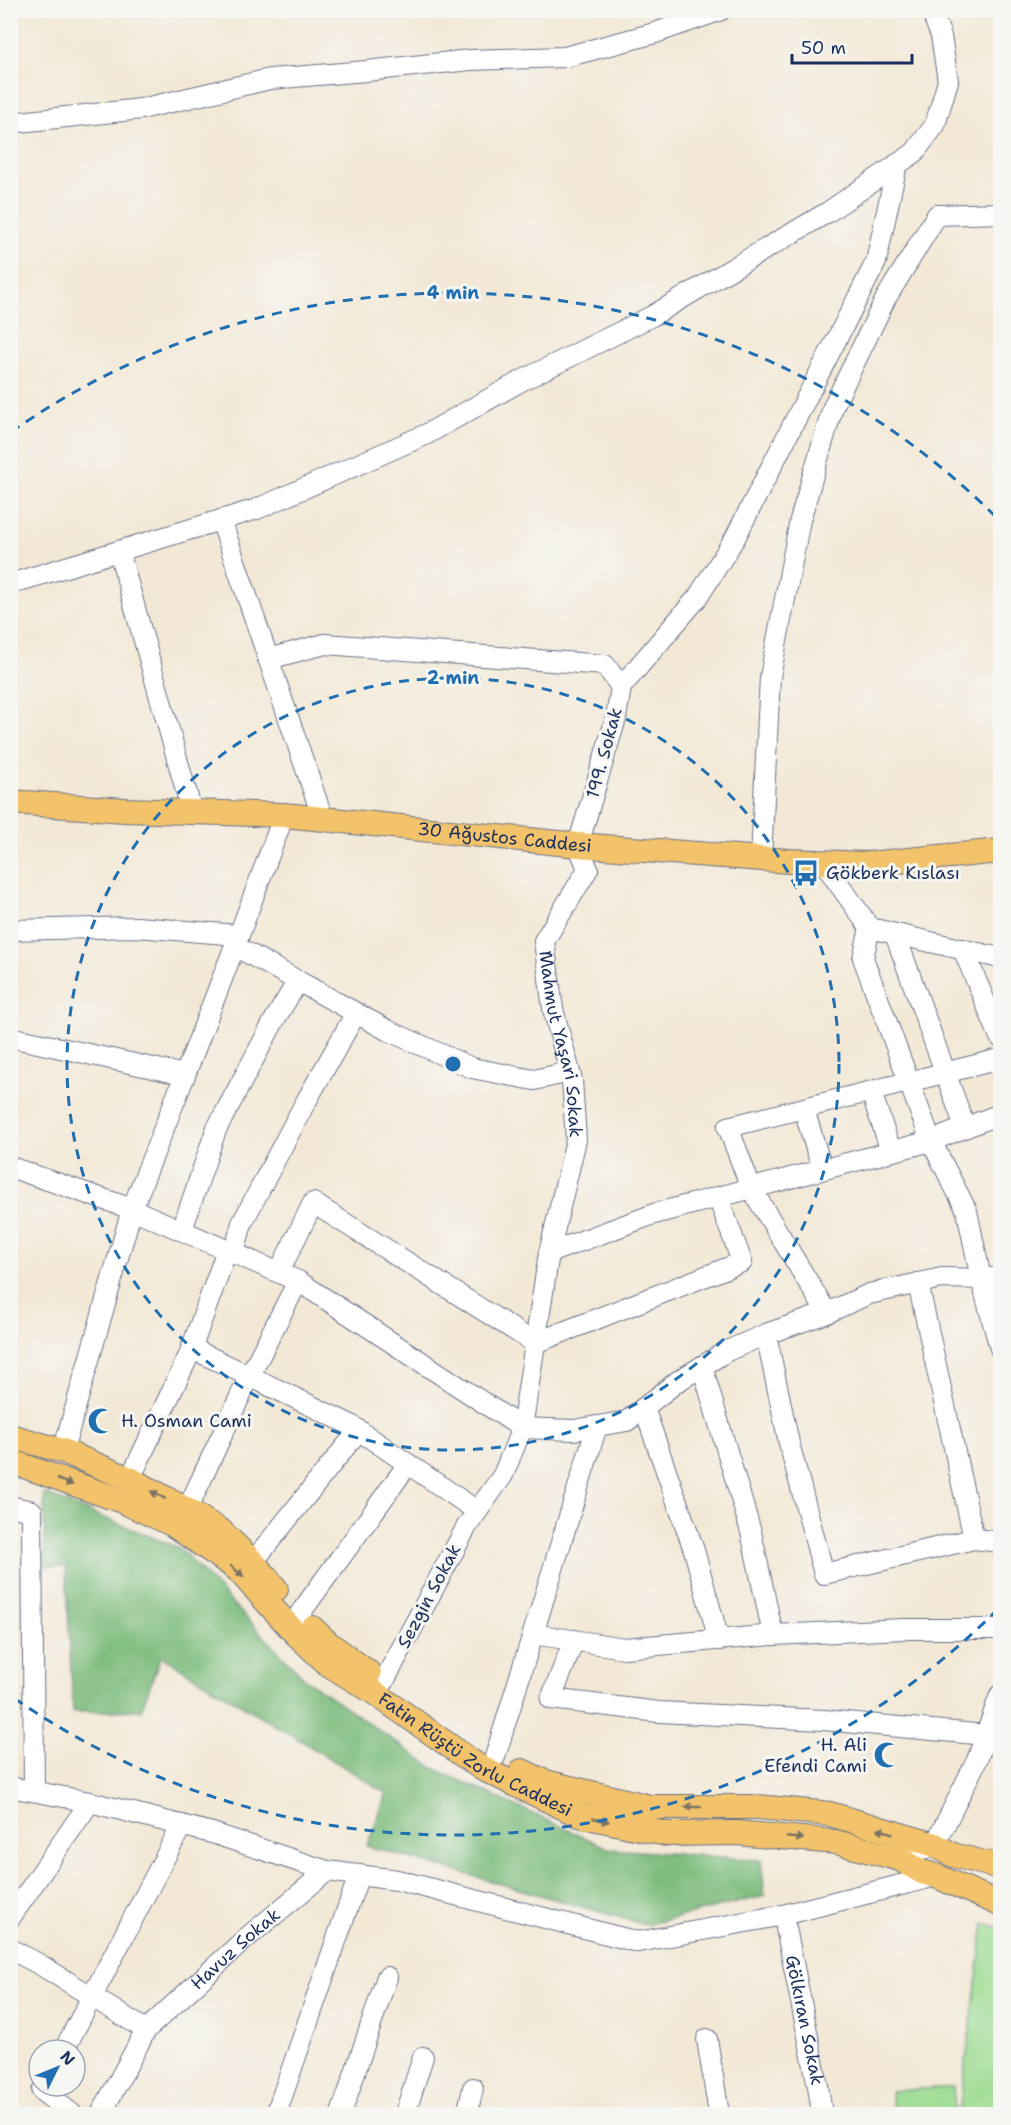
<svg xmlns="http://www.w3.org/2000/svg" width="1011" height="2125" viewBox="0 0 1011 2125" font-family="'Shantell Sans',sans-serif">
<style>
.green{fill:#9cdc92;stroke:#5c8678;stroke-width:1.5}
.forest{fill:#7dbc7c;stroke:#4c766d;stroke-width:1.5}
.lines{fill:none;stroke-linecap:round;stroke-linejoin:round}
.minor-casing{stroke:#677088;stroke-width:22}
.major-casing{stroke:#677088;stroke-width:26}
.minor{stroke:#fff;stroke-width:20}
.major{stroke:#f2c36a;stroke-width:24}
.oneway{fill:#7c7263}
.ring{fill:none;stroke:#1f6fb2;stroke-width:3;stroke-dasharray:10 8}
.labels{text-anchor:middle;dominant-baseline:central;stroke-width:6;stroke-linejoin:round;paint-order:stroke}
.street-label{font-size:18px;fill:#1b2f5e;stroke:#f6f6f2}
.poi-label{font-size:18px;fill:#1b2f5e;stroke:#f6f6f2;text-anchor:start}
.centre{fill:#1f6fb2;stroke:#f6f6f2;stroke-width:3}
.ring-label{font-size:18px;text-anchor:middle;font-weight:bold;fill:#1f6fb2;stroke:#f6f6f2;stroke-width:6;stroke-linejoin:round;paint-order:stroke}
</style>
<rect width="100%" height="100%" fill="#f6f6f2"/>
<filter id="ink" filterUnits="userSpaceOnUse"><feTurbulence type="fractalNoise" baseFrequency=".0167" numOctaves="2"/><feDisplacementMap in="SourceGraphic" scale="12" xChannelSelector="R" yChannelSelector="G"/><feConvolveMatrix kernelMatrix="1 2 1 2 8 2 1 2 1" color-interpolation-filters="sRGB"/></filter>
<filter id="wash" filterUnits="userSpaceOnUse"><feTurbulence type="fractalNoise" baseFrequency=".008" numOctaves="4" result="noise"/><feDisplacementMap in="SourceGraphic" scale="24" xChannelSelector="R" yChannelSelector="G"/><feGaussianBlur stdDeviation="1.35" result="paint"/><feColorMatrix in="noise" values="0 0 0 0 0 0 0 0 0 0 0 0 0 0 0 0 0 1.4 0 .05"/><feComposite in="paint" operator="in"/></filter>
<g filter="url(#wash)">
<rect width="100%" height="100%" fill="#f3e8d5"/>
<path class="green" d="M984,1923l16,5v186h-41z
M953,2087l2,27h-62l-2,-23z"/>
<path class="forest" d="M44,1494l135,54 125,130 129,90 177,81 151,11 4,36 -119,29 -279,-79 20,-53 -226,-137 -20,54 -68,2 -7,-145 -21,-1z"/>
</g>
<g filter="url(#ink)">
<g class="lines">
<g class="minor-casing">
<g id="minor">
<path d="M10,123l131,-14 129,-30 96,-8 104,-11 95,-3 90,-24 66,-23"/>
<path d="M221,520l102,299"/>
<path d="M119,551l73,261"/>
<path d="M10,584l247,-75 170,-75 94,-53 131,-65 176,-104 86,-59 21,-28 13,-44 -7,-45 -10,-26"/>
<path id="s1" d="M268,659l57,-15 280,21 16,22 -5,31 -38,127 10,24 -44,72 9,68 19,71 4,60 -27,113 -27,175 52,2 53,-9 51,-40 49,-30 39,-17 61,-21 -76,-125 -23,-61 272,-68"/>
<path d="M621,687l77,-90 37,-59 141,-276 21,-98"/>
<path d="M761,859l9,-182 30,-157 33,-113 53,-109 51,-83 63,-2"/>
<path d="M824,863l46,65 130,30"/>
<path d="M870,928l-7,30 68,183 36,70 14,68 19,-2"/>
<path d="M10,930l126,-3 103,8 45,-120"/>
<path d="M895,934l70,193"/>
<path d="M963,949l37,88"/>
<path d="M298,981l89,49 85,38 62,12 36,-8"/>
<path d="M10,1037l175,38 -53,134 -122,-42"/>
<path d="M185,1075l54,-140"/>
<path d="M871,1092l20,59"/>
<path d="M804,1109l18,60"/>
<path d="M182,1230l34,-100 59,-111 23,-38 -63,-35"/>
<path d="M234,1253l8,-30 62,-118 52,-92"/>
<path d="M549,1253l105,-39 277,-73 69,-27"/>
<path d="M279,1272l34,-69 222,140 207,-81 -24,-65"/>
<path d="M918,1283l56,256"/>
<path d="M827,1313l42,-19 73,-16 39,1 19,69"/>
<path d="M766,1334l23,109 35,131 150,-35 26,3"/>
<path d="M191,1348l160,77 126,86"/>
<path d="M702,1366l49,166 22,103"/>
<path d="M644,1408l50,142 25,90"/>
<path d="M63,1451l69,-242 166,72 224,147 -19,47 -36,51 -84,157"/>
<path d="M130,1479l59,-124 38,-105"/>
<path d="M10,1506l22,5 2,280"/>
<path d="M187,1510l63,-135 48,-94"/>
<path d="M253,1562l106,-132"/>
<path d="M299,1615l109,-151"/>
<path d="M533,1634l91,14 149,-13 130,-6h97"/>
<path d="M574,1640l-23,59 108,13 165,8 162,15"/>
<path d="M495,1757l102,-331"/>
<path d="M10,1787l80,15 122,31 115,38 70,9 241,62 145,-27 153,-39"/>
<path d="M900,1859l35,-14 42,-85 23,-65"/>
<path d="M10,1918l80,-116"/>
<path id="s2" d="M786,1928l32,158 4,28"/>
<path d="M10,1949l29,15 107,66"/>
<path d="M707,2039l12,75"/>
<path d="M64,2050l118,-225"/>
<path d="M45,2086l-3,5 30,23"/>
<path id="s3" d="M101,2114l45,-84 98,-90 83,-69"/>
<path d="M276,2114l83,-239"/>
<path d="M341,2114l46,-137"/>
<path d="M405,2114l18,-57"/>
<path d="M467,2114l6,-26"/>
</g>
</g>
<g class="major-casing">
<g id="major">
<path id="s4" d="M10,802l115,8 159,5 294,30 211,16 79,3 132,-13"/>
<path d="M10,1436l53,15 67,28 57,31 34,21 32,31 23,27"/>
<path id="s5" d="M10,1461l112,40 50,23 65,45 58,64 33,31 44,27 109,77 98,47 88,19 70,-1 99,9 64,17 22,13 14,4 64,28"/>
<path d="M312,1628l16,15 41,30"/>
<path d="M522,1771l23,11 105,25h108l72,7 105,31 18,10 47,12"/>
</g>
</g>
<use href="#minor" class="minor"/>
<use href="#major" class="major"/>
</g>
<defs><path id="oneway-solid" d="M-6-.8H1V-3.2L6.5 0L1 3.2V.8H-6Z" transform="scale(1.5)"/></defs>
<g class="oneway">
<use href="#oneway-solid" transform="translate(65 1482) rotate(20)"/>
<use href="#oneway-solid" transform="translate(158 1495) rotate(-152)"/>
<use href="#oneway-solid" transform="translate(237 1571) rotate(41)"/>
<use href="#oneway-solid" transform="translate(693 1807) rotate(-180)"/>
<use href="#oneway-solid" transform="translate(601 1820) rotate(12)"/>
<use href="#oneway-solid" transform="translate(885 1831) rotate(-164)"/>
<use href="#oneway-solid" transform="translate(795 1838) rotate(5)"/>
</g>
</g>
<g class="ring">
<circle cx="453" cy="1064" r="386"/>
<path d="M998 1609A771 771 0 0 1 11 1696M11 432A771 771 0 0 1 998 519"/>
</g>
<defs>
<g id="bus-bare" transform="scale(2.07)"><path d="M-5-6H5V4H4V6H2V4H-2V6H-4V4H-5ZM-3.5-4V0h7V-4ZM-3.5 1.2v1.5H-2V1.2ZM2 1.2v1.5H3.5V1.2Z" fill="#1f6fb2" stroke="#f6f6f2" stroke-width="2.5" paint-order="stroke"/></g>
<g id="mosque-bare" transform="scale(2.07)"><path d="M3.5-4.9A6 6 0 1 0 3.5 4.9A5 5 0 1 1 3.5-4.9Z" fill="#1f6fb2" stroke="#f6f6f2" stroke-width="2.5" paint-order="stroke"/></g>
</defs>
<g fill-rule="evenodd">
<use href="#bus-bare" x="806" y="873"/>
<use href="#mosque-bare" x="101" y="1421"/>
<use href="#mosque-bare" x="887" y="1755"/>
</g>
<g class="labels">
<g class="street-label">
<text transform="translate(604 753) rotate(-75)">199. Sokak</text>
<text stroke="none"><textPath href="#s4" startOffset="496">30 Ağustos Caddesi</textPath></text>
<text stroke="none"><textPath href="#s1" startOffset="746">Mahmut Yaşari Sokak</textPath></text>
<text transform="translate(429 1596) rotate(-62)">Sezgin Sokak</text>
<text stroke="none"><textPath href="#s5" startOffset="558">Fatin Rüştü Zorlu Caddesi</textPath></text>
<text stroke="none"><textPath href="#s3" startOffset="216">Havuz Sokak</textPath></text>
<text stroke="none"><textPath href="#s2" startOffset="94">Gölkıran Sokak</textPath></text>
</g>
<g class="poi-label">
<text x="826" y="873">Gökberk Kıslası</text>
<text x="121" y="1421">H. Osman Cami</text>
<text x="867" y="1745" text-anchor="end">H. Ali<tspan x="867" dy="21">Efendi Cami</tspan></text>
</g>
</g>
<circle cx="453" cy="1064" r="9" class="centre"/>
<g class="ring-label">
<text x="453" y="299">4 min</text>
<text x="453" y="684">2 min</text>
</g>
<rect width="1011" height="2125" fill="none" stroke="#f6f6f2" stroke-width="36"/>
<g transform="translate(57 2068) rotate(47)"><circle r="28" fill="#f6f6f2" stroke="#9ea6b7" stroke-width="1.5"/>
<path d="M0-4.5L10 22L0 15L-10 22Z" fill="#1f6fb2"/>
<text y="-9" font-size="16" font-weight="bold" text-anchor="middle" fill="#1b2f5e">N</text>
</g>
<path d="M792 54v9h120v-9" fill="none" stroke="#1b2f5e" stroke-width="3"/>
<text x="801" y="54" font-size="18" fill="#1b2f5e" stroke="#f6f6f2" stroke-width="4.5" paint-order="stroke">50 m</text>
</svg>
